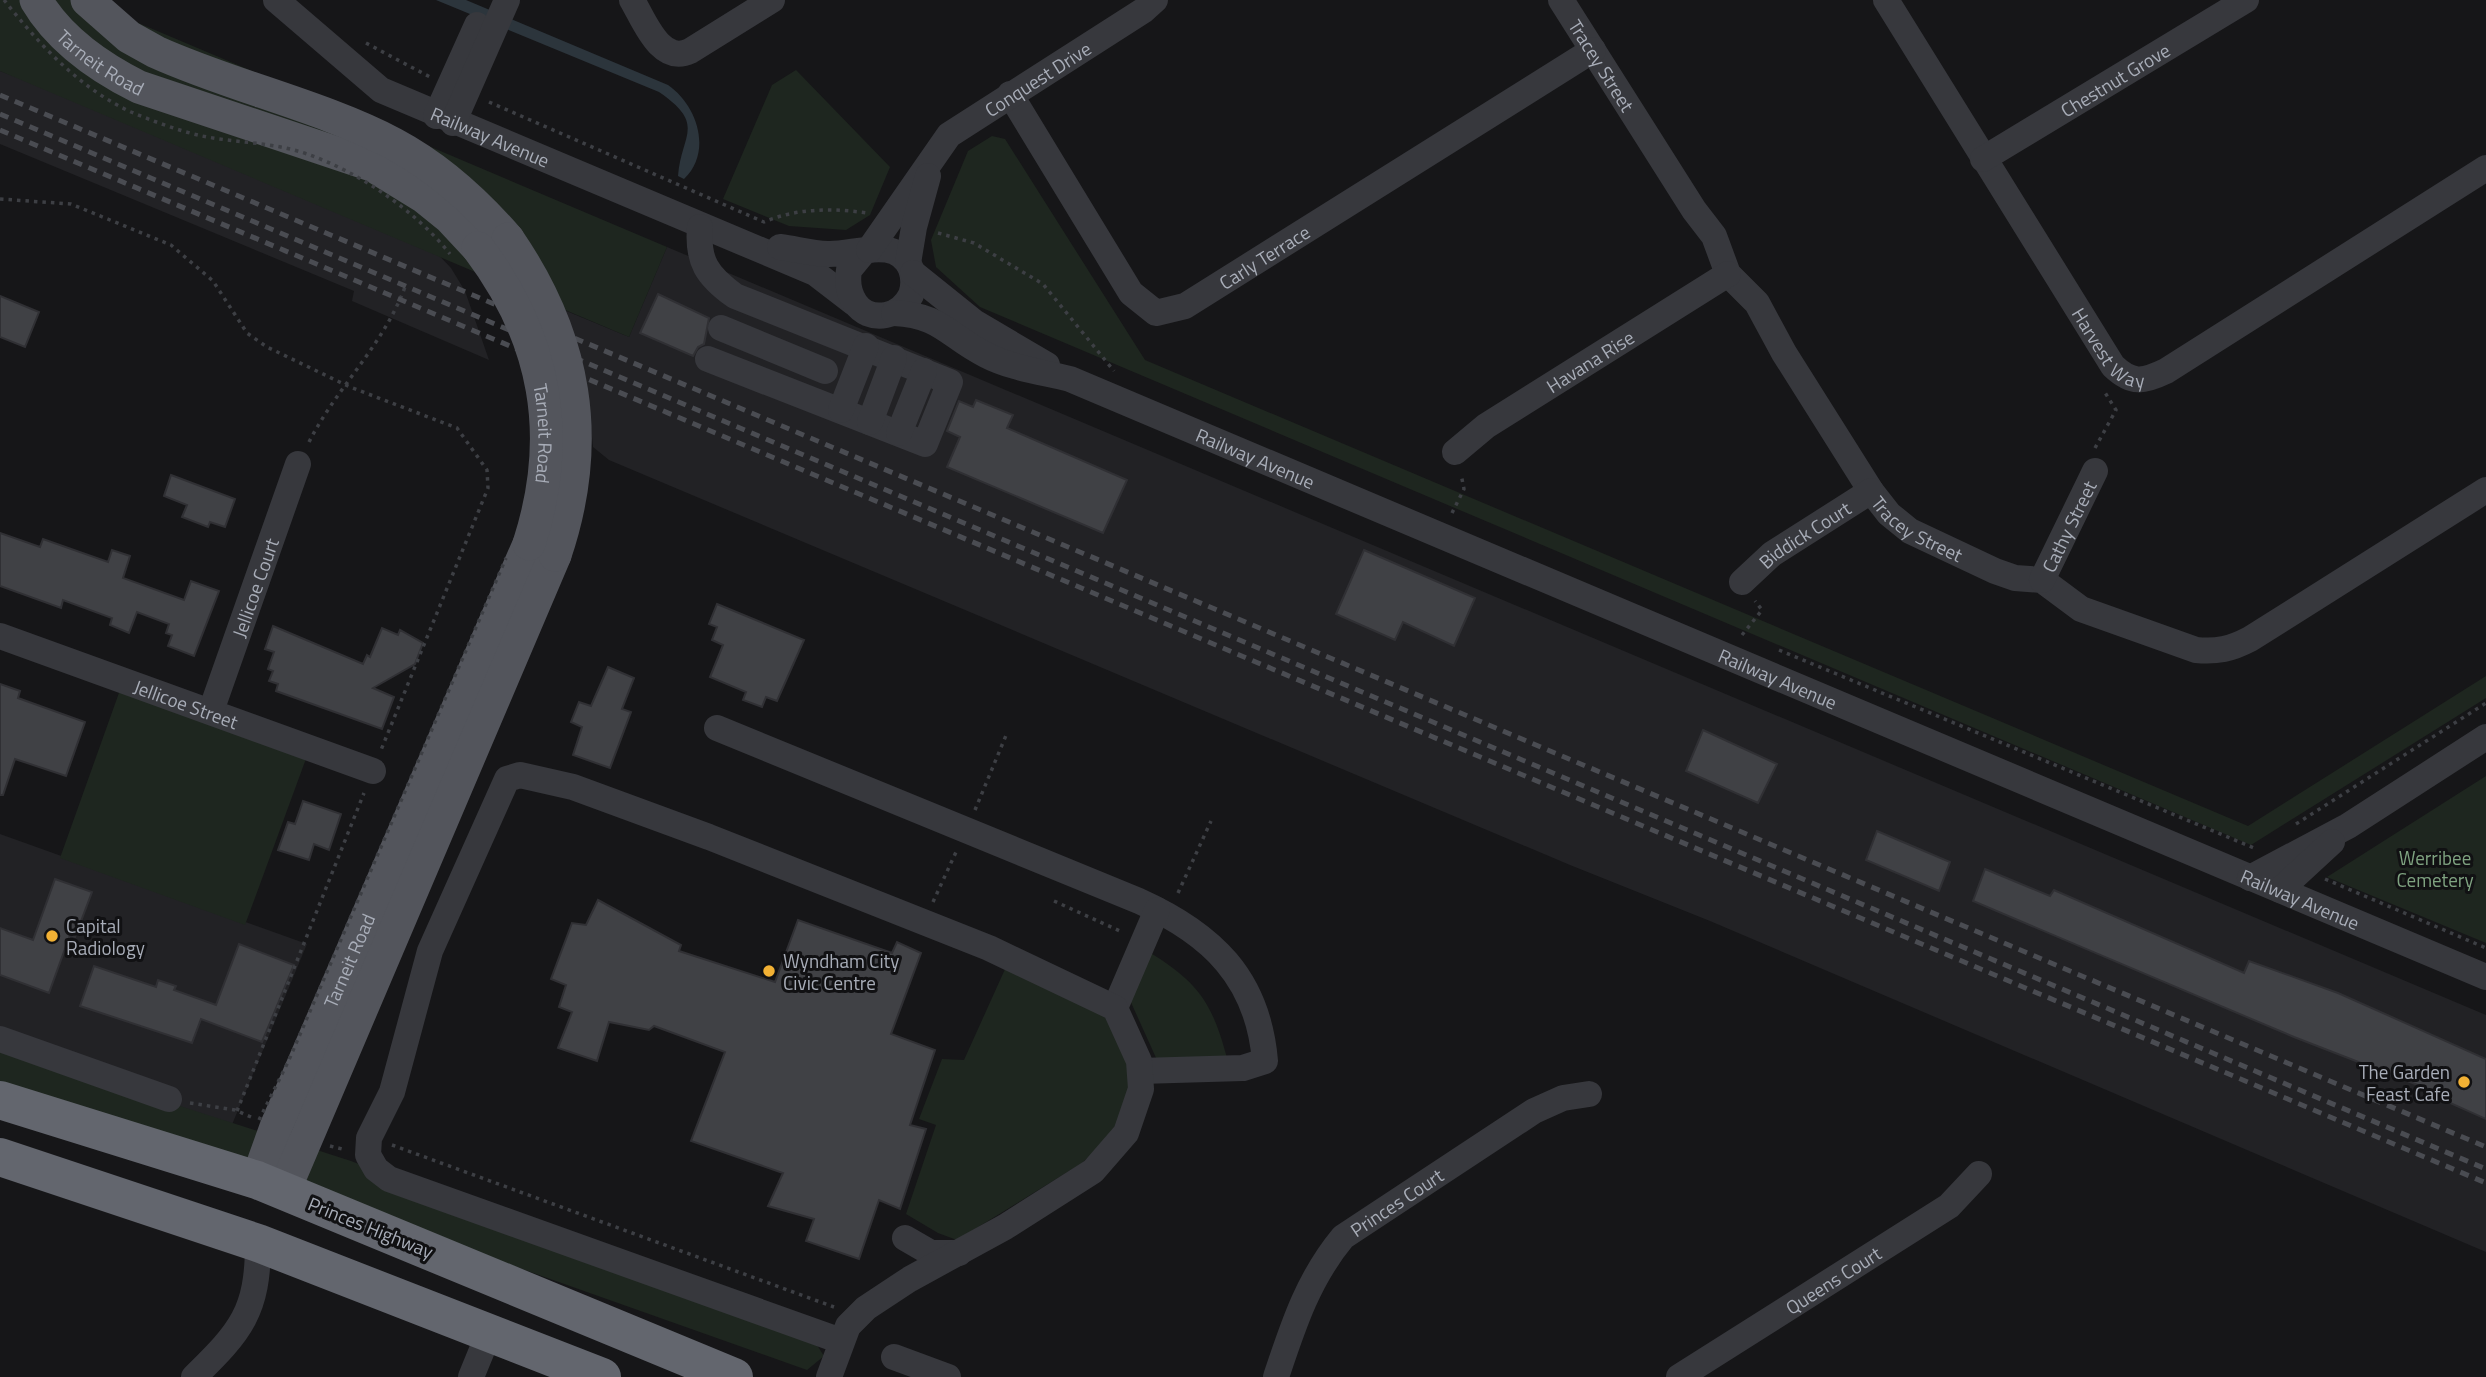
<svg xmlns="http://www.w3.org/2000/svg" width="2486" height="1377" viewBox="0 0 2486 1377" font-family="'Titillium Web',sans-serif">
<style>
.built{fill:#222225}
.green{fill:#1e261f}
.water{fill:#2c353c}
.building{fill:#404145;stroke:#303034;stroke-width:2}
.lines{fill:none;stroke-linecap:round;stroke-linejoin:round}
.path{stroke:#3d3f44;stroke-width:3.5;stroke-dasharray:3.5 5;stroke-linecap:butt}
.minor{stroke:#37383d;stroke-width:26}
.major{stroke:#53555c;stroke-width:33}
.highway{stroke:#63666e;stroke-width:38}
.rail{stroke:#4a4c52;stroke-width:5;stroke-dasharray:9 7;stroke-linecap:butt}
.path-bridge{stroke:#3d3f44;stroke-width:3.5;stroke-dasharray:3.5 5;stroke-linecap:butt}
.major-bridge{stroke:#53555c;stroke-width:33}
.poi-dot{fill:#f2b134;stroke:#111113;stroke-width:2.5}
.labels{text-anchor:middle;dominant-baseline:central;stroke-width:6;stroke-linejoin:round;paint-order:stroke}
.street-label{font-size:19px;fill:#a8adb8;stroke:#111113}
.park-label{font-size:19px;fill:#7fa381;stroke:#111113}
.poi-label{font-size:19px;fill:#a8adb8;stroke:#111113;text-anchor:start}
</style>
<rect width="100%" height="100%" fill="#161618"/>
<path class="built" d="M0,71l410,154 41,43 14,23 24,69 -137,-59 2,-10 -354,-147z
M667,247l1819,768v237l-776,-331 -140,-56 -961,-405 -16,-13 -4,-43 -25,-94 65,27z
M0,834l307,110 -88,212 -219,-76z"/>
<path class="green" d="M0,0h84l583,247 -38,90 -629,-266z
M796,70l94,97 -20,48 -24,15 -57,-4 -66,-27 49,-114z
M992,136l13,3 140,221 1103,466 238,-150v22l-235,147 -1271,-538 -44,-40 -5,-27 37,-89z
M120,690l187,66 -62,169 -185,-67z
M2486,776v167l-159,-66z
M1149,952c49,30 63,50 78,106l-70,2 -28,-62z
M1006,967l93,41 26,33 9,38 -10,44 -42,40 -125,77 -19,-7 -32,-19 30,-89 -17,-6 23,-60 22,1z
M0,1048l351,113 462,178 11,17 -17,14 -807,-286z"/>
<path class="water" d="M436,0h30l202,85c29,20 45,66 16,94l-6,-3c3,-42 29,-51 -19,-84z"/>
<path class="building" d="M658,294l51,24 -5,26 -6,3 -5,9 -53,-23z
M0,296l39,16 -14,35 -25,-10z
M976,400l37,15 -6,13 120,52 -24,53 -156,-66 13,-30 -13,-6 12,-30 14,6z
M171,475l64,24 -10,28 -15,-5 -2,5 -26,-10 5,-12 -23,-9z
M0,533l40,14 3,-8 65,23 4,-12 18,6 -7,22 61,22 7,-19 28,10 -25,65 -26,-10 4,-11 -6,-2 3,-9 -32,-12 -8,21 -19,-8 2,-7 -49,-18 -2,8 -61,-22z
M1364,550l111,48 -21,48 -51,-24 -8,18 -59,-26z
M717,604l87,36 -27,61 -11,-4 -4,10 -19,-7 3,-8 -36,-15 13,-32 -11,-5 5,-13 -8,-3z
M273,626l90,38 4,-9 3,2 12,-29 16,7 2,-5 23,13 -8,21 -42,24 21,9 -12,32 -106,-38 2,-7 -9,-3 4,-10 -5,-2 6,-17 -9,-3z
M608,667l26,11 -12,31 9,3 -21,56 -37,-13 9,-28 -11,-5 8,-20 12,4z
M0,684l20,7 -2,7 67,24 -19,54 -51,-17 -12,36h-3z
M1703,730l74,34 -19,39 -72,-32z
M303,801l38,13 -12,36 -15,-6 -5,16 -31,-10 10,-28 7,2z
M1877,831l73,31 -11,29 -73,-31z
M1985,869l65,27 4,-6 190,83 5,-12 89,32 148,66v60l-47,-21 2,-4 -147,-57 -321,-136z
M55,879l37,13 -17,45 -5,-2 -21,58 -49,-18v-47l33,12z
M598,900l83,45 -2,6 96,31 23,-62 94,33 5,-11 24,11 -30,81 44,16 -25,75 16,4 -26,80 -21,-9 -20,59 -53,-18 8,-22 -46,-13 15,-33 -92,-32 34,-89 -71,-26 -5,4 -40,-8 -12,39 -39,-13 14,-36 -13,-5 7,-22 -15,-6 21,-56 14,2z
M239,944l55,21 -32,77 -61,-23 -9,24 -112,-37 14,-40 62,21 2,-7 18,6 -2,4 42,15z"/>
<g class="lines">
<path class="path" d="M366,43l64,34
M489,102l275,120c33,-14 68,-14 103,-9
M0,199l71,5 100,41 42,36 34,52 20,14 83,40 107,41 30,42 1,18 -107,262
M938,233l36,10 69,41 71,87
M309,442c28,-55 74,-96 96,-155
M2095,448l21,-38 -12,-19
M1452,513l12,-24 -3,-15
M1742,635l20,-25 -7,-9
M1779,650l475,198
M975,810l32,-77
M2296,824l190,-121
M2325,879l161,69
M1178,893l33,-72
M1054,901l68,31
M933,902l23,-50
M190,1103l45,7 16,7
M237,1111l127,-318
M392,1145l442,162
M330,1146l16,4"/>
<g class="minor">
<path id="s1" d="M276,0l105,90 434,183 39,30"/>
<path d="M632,0c12,20 28,65 58,51l82,-51"/>
<path id="s2" d="M1561,0l133,210 20,26 14,38 29,29 27,50 87,138 18,23 21,17 85,40 20,7 27,2 39,29 115,41c21,2 35,-1 54,-11l236,-149"/>
<path id="s3" d="M1886,0l227,366c19,18 30,16 53,5l320,-203"/>
<path id="s4" d="M1010,94l121,199 25,20 29,-7 408,-256"/>
<path d="M436,116l41,-91"/>
<path d="M453,123l54,-123"/>
<path id="s5" d="M1983,159l263,-159"/>
<path d="M700,227c-3,34 7,49 35,69l215,86 -25,62 -217,-85"/>
<path d="M780,247c16,2 32,7 48,7 27,1 69,-19 83,15 3,9 3,18 0,26 -5,10 -14,18 -25,20 -28,5 -41,-21 -37,-45l14,-17"/>
<path id="s6" d="M869,250l80,-115 195,-125 11,-10"/>
<path d="M908,263l6,-36 14,-51"/>
<path d="M913,273l61,49 73,43"/>
<path id="s7" d="M894,313c47,2 54,23 92,42 25,13 56,17 84,24l1416,598"/>
<path d="M721,328l104,43"/>
<path d="M841,410l25,-64"/>
<path d="M870,422l24,-64"/>
<path d="M899,433l25,-62"/>
<path id="s8" d="M1455,452l31,-26 242,-152"/>
<path id="s9" d="M2042,580l53,-109"/>
<path id="s10" d="M1742,582l30,-28 99,-63"/>
<path id="s11" d="M0,636l373,135"/>
<path id="s12" d="M211,711l87,-247"/>
<path d="M717,728l422,173c73,33 119,77 126,160l-22,7 -103,3"/>
<path d="M2250,878l98,-52 138,-89"/>
<path d="M2280,890l52,-48"/>
<path d="M1115,1008l42,-98"/>
<path d="M0,1039l169,60"/>
<path d="M905,1238l26,15h28"/>
<path d="M894,1357l54,20"/>
<path d="M194,1377c47,-46 64,-65 64,-134"/>
<path d="M471,1377l18,-44"/>
<path d="M829,1377l19,-51 18,-18 44,-29 95,-52 88,-56 33,-38 15,-44 -2,-28 -24,-53 -126,-60 -280,-111 -136,-50 -53,-12 -13,4 -77,172 -38,141 -23,46 -1,17 8,14 13,10 452,162"/>
<path id="s13" d="M1276,1377c17,-51 32,-98 67,-140l191,-126 29,-13 26,-4"/>
<path id="s14" d="M1679,1377l270,-171 30,-32"/>
</g>
<g class="major">
<path id="s15" d="M36,0c23,39 63,67 103,87l233,78 52,32 26,21 28,30"/>
<path d="M87,0l42,37 27,15c75,34 166,54 238,92 45,24 81,57 114,95"/>
<path id="s16" d="M257,1180l19,-53 253,-583"/>
<path d="M284,1191l271,-636"/>
</g>
<path class="highway" d="M0,1100l257,80 477,197
M0,1157l258,86 344,134"/>
<path class="rail" d="M0,95l2486,1052
M0,114l2486,1055
M0,130l2486,1053"/>
<path class="path-bridge" d="M4,0c35,44 75,88 127,112 22,9 48,19 71,24 35,7 71,6 105,18 52,18 109,57 143,100
M259,1120l29,-58 218,-504"/>
<g class="major-bridge">
<path d="M508,239c68,99 86,201 47,316"/>
<path id="s17" d="M478,248c68,90 86,187 51,296"/>
</g>
</g>
<g class="poi-dot">
<circle cx="52" cy="936" r="7"/>
<circle cx="769" cy="971" r="7"/>
<circle cx="2464" cy="1082" r="7"/>
</g>
<g class="labels">
<g class="street-label">
<text stroke="none"><textPath href="#s15" startOffset="91">Tarneit Road</textPath></text>
<text stroke="none"><textPath href="#s2" startOffset="77">Tracey Street</textPath></text>
<text stroke="none"><textPath href="#s6" startOffset="245">Conquest Drive</textPath></text>
<text stroke="none"><textPath href="#s5" startOffset="154">Chestnut Grove</textPath></text>
<text stroke="none"><textPath href="#s1" startOffset="257">Railway Avenue</textPath></text>
<text stroke="none"><textPath href="#s4" startOffset="388">Carly Terrace</textPath></text>
<text stroke="none"><textPath href="#s3" startOffset="415">Harvest Way</textPath></text>
<text stroke="none"><textPath href="#s8" startOffset="163">Havana Rise</textPath></text>
<text stroke="none"><textPath href="#s17" startOffset="201">Tarneit Road</textPath></text>
<text stroke="none"><textPath href="#s7" startOffset="392">Railway Avenue</textPath></text>
<text stroke="none"><textPath href="#s2" startOffset="644">Tracey Street</textPath></text>
<text stroke="none"><textPath href="#s9" startOffset="60">Cathy Street</textPath></text>
<text stroke="none"><textPath href="#s10" startOffset="79">Biddick Court</textPath></text>
<text stroke="none"><textPath href="#s12" startOffset="131">Jellicoe Court</textPath></text>
<text stroke="none"><textPath href="#s7" startOffset="959">Railway Avenue</textPath></text>
<text stroke="none"><textPath href="#s11" startOffset="198">Jellicoe Street</textPath></text>
<text stroke="none"><textPath href="#s7" startOffset="1526">Railway Avenue</textPath></text>
<text stroke="none"><textPath href="#s16" startOffset="238">Tarneit Road</textPath></text>
<text stroke="none"><textPath href="#s13" startOffset="220">Princes Court</textPath></text>
<text transform="translate(371 1227) rotate(22)">Princes Highway</text>
<text stroke="none"><textPath href="#s14" startOffset="182">Queens Court</textPath></text>
</g>
<g class="park-label">
<text x="2435" y="857">Werribee<tspan x="2435" dy="22">Cemetery</tspan></text>
</g>
<g class="poi-label">
<text x="66" y="925">Capital<tspan x="66" dy="22">Radiology</tspan></text>
<text x="783" y="960">Wyndham City<tspan x="783" dy="22">Civic Centre</tspan></text>
<text x="2450" y="1071" text-anchor="end">The Garden<tspan x="2450" dy="22">Feast Cafe</tspan></text>
</g>
</g>
</svg>
